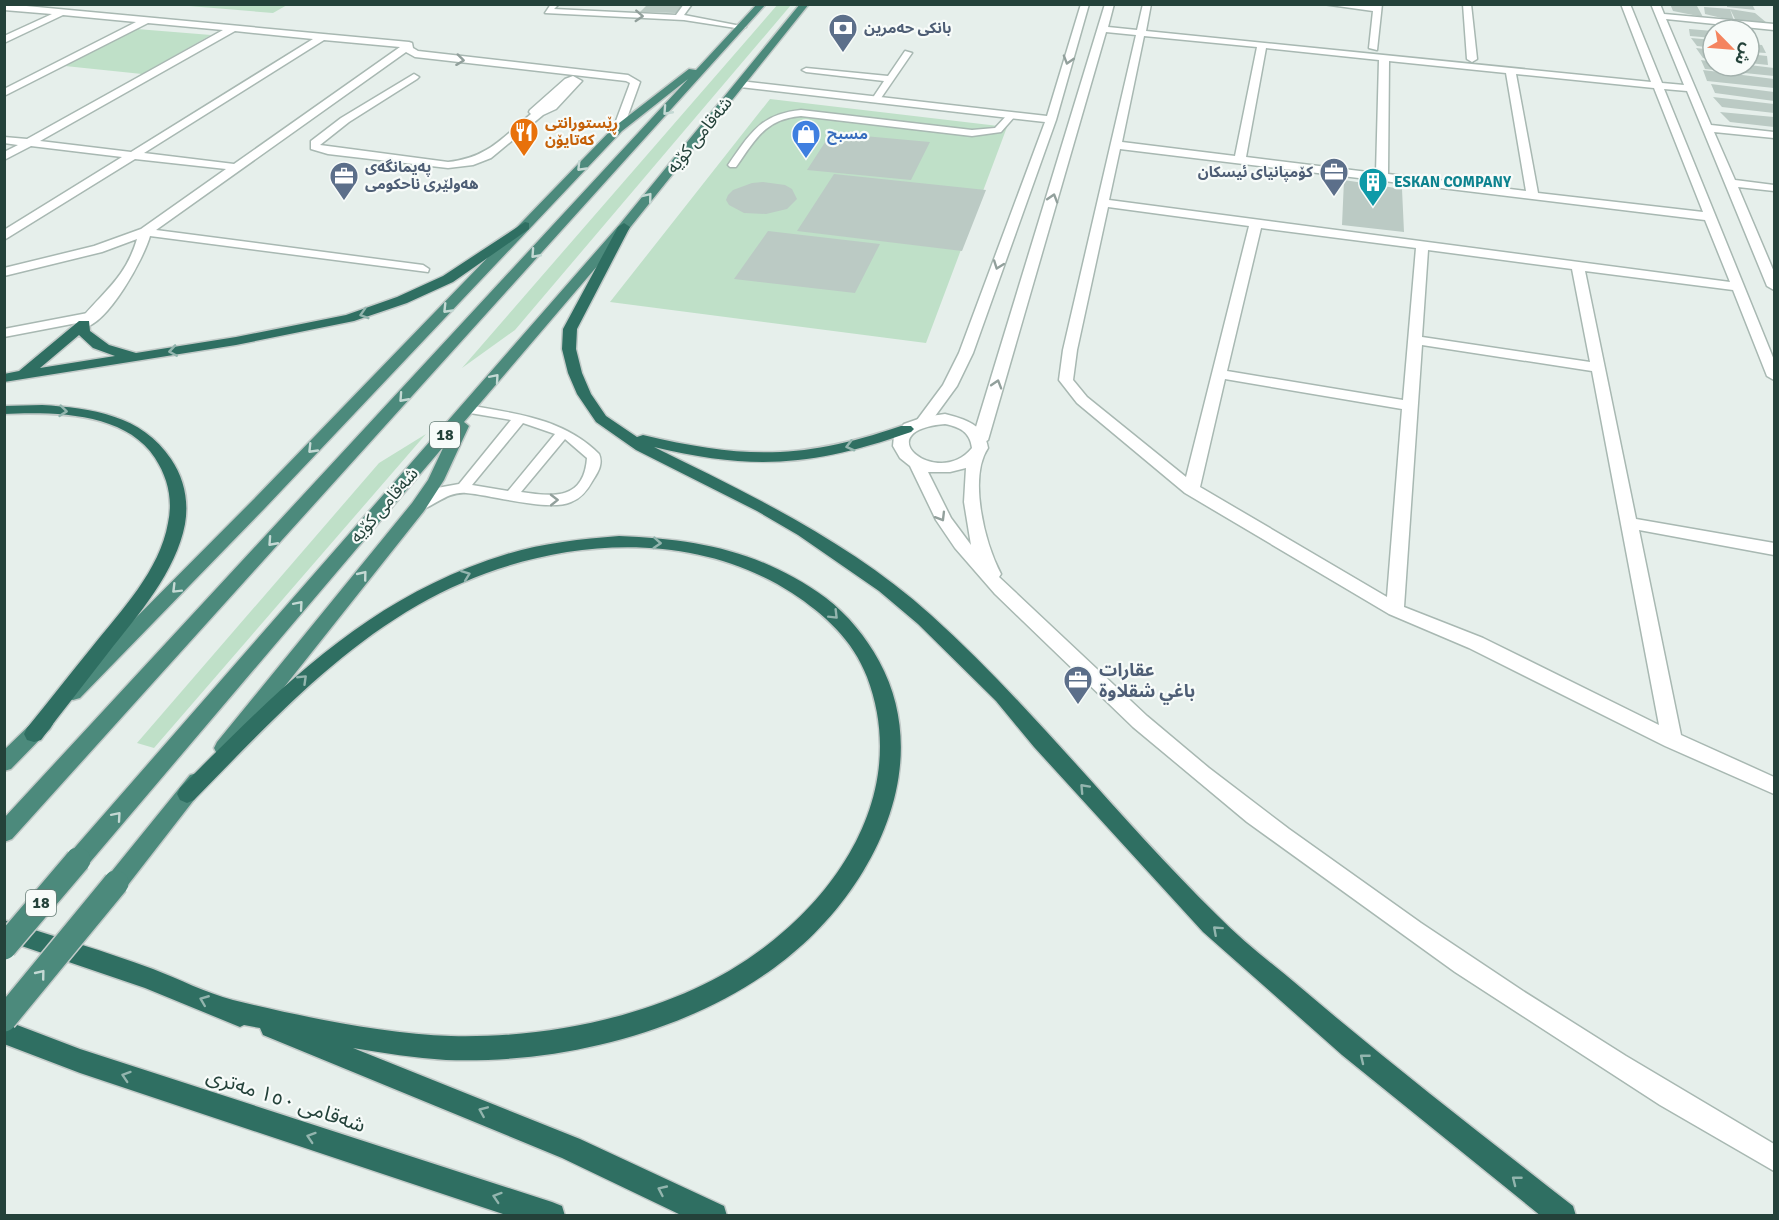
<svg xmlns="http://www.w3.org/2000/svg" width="1779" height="1220" viewBox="0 0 1779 1220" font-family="Signika,'Noto Sans Arabic',sans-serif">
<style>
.green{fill:#bfe0c8}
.building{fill:#bbcac4}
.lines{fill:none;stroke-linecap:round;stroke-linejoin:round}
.service-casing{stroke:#a8b8b2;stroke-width:3}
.minor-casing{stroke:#a8b8b2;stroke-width:3}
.tertiary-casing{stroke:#a8b8b2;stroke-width:3}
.trunk-casing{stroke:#c2cac8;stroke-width:3}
.motorway-casing{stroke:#c2cac8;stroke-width:3}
.service{fill:#fff;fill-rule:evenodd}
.minor{fill:#fff;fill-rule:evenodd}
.tertiary{fill:#fff;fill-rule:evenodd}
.trunk{fill:#4c8a7c;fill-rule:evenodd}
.motorway{fill:#2f6f62;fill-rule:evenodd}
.trunk-bridge-casing{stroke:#c2cac8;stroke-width:28;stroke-linecap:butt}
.trunk-bridge{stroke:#4c8a7c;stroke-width:25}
.oneway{stroke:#92a09c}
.oneway2{stroke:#c4d9d4}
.oneway3{stroke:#93b5ae}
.labels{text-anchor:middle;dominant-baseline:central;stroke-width:4.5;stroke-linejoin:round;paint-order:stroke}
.far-service-label{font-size:15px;font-weight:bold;fill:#4e5e75;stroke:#f7fbf9;text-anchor:start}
.far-food-label{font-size:15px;font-weight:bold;fill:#c56008;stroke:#f7fbf9;text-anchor:start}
.far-shop-label{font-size:15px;font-weight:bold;fill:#366cbe;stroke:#f7fbf9;text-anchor:start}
.far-culture-label{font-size:15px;font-weight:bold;fill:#0d838f;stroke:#f7fbf9;text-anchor:start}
.shield{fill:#f7fbf9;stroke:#637a73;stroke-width:1.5}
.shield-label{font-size:16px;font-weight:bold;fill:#24423a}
.street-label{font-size:18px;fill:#24423a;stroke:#f7fbf9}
.service-label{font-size:18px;font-weight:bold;fill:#4e5e75;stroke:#f7fbf9;text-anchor:start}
.near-street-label{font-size:21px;fill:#24423a;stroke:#f7fbf9}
</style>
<rect width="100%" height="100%" fill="#e6efeb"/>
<path class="green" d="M778,4l13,1 -276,325 -53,38z
M177,5v-1l110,1 -14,8z
M137,29l74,6 -69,39 -77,-8z
M770,99l237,28 -81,216 -316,-41z
M426,434l-272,314 -17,-5 242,-280z"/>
<path class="building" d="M648,4h36l-8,9 -36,-1z
M1670,4l27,2 6,11 -30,-6z
M1727,4h25l3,6 -28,-3z
M1704,7l26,2 4,12 -29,-7z
M1730,9l25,4 12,10 -31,-2z
M1689,29l24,2v7l-23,-2z
M1691,38l22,2v8l-16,-2z
M1749,44l13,1 4,8 -17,-1z
M1696,48l17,2v9l-10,-1z
M1749,54l18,2 1,9 -19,-2z
M1701,60l12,2v4l36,-1 25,3v8l-69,-7z
M1703,70l71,9v9l-67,-7z
M1711,84l63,8v9l-59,-8z
M1713,97l61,7v9l-52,-6z
M1720,112l54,5v10l-44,-5z
M831,133l99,9 -19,38 -104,-10z
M834,174l152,16 -24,61 -165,-20z
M1344,180l58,9 2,43 -62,-7z
M763,182l22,3 7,4 5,10 -10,10 -21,5 -22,-1 -15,-8 -3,-5 2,-5 5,-5 19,-7z
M768,231l112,13 -25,49 -121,-14z"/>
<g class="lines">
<g class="service-casing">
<path id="service" d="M551,4h8l-5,5 122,6 8,-11h8l-8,11 62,12 -4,2 -58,-9 -139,-7z
M905,51l7,2 -33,48 -3,1 -4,-3 12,-18 -78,-9 -4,-2 4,-2 82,8z
M801,110l171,20 23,-2 14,-15 7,2 -15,17 -29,4 -171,-20c-36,3 -46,24 -65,51h-6l-2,-2c22,-31 32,-51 73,-55z
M468,405c48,9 95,13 131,49 4,9 0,17 -6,26 -5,9 -11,18 -22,22 -23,10 -79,-7 -105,-9 -22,-2 -37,20 -51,16l-2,-3 2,-3 22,-15 22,-4 52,-64 -47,-8 -2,-3 2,-3zM523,423l32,11 -47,57 -36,-6zM565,439l22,19c-3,42 -33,39 -66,34z"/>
</g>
<g class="minor-casing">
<path id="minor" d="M5,4l404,38 3,1 1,5 5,3 210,24 12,7 -17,47 -5,3 -5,-3 16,-43 1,-3 -4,-2 -211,-24 -9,-5 -250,178 267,35 6,4 -1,3 -278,-36c-7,24 -41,86 -66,92l-7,-4c24,-31 48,-44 60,-85l-35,13 -98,24v-8l90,-22 47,-17 85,-60 -91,-10 -131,81v-10l118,-73 -91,-11 -27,14v-8l14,-7 -14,-2v-6l23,2 196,-109 -75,-7 -144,73v-7l132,-67 -73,-7 -59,28v-7l48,-22 -48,-4zM235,31l78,8 -182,113 -91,-11zM324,40l76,7 -166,117 -90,-11z
M1081,4h8l-33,116 -83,233 -16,33 -27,37h-10l-3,-3 26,-35 16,-32 86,-231 -305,-35 -5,-3 5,-3 307,35z
M1105,4h9l-6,23 29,3 6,-26h8l-5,27 505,51 -30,-78h9l32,79 22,2 -33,-81h9l4,10 110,10v6l-108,-11 45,106 63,7v6l-60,-6 21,48 39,5v6l-36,-4 36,85v18l-7,-4 -80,-195 -23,-2 110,271v20l-7,-4 -34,-86 -148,-19 51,248 138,24v12l-135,-25 42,205 93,42v17l-109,-48 -196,-98 -80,-34 -204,-121 -108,-90 -18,-23 4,-30 73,-315 -30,-3 -118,408 -8,5 -5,-2 -3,-3zM1144,36l113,11 -22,109 -113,-14zM1266,48l113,12 -3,113 -130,-16zM1389,61l117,12 20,118 -138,-17zM1516,74l138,14 49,124 -165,-19zM1120,149l585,71 25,62 -621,-82zM1108,207l141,19 -63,251 -99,-80 -14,-17 4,-30zM1261,228l155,20 -13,152 -176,-29zM1428,250l144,19 18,93 -168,-25zM1422,345l170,26 67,354 -176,-87 -79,-31zM1225,379l177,30 -15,188 -187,-110z
M1323,4h59l-5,46 -8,-2 4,-37z
M1463,4h8l6,55 -5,3 -5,-3z
M414,74l5,3 -2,2 -68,43 -29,23 128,17c39,-4 54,-24 83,-48l-2,-2 1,-2 35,-31 8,-3 9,5 -26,28 -13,6 -52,43 -18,7 -25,3 -120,-14 -17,-5v-8l30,-23z"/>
</g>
<g class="tertiary-casing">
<path id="tertiary" d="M93,312l5,1 2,3 -2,3 -94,18v-8z
M945,414c20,5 40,11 43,34 -20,30 -3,96 13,126l-2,3 148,139 62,52 80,61 132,94 102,68 103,65 148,88v27l-114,-66 -205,-133 -208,-150 -114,-95 -138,-133 -40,-46 -19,-28 -26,-54 -10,-8 -7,-12 1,-10 10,-12 20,-7zM945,424c15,3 25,8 27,24 -34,42 -107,-17 -27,-24zM966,468l-2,34 7,43 -20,-27 -23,-46h22z"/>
</g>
<g class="trunk-casing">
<path id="trunk" d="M757,4h9l-754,835 -8,3v-24l684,-739 -66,52 -357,377 -185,190 -7,2 -7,-2 -3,-5 3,-5 187,-188 361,-373 75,-58 7,1z
M800,4h9l-181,226 -164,192 5,4 -25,54 -20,31 -193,243 -7,2 -7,-2 -3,-6 3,-6 195,-239 16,-23 16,-34 -358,421 -8,2 -8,-2 -3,-7 3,-7 550,-629z
M43,716l7,3 3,5 -3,5 -39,40 -7,2v-21l32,-31z
M197,773l7,2 3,6 -3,6 -80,103 -8,3 -8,-3 -3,-7 3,-7 82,-101z"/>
</g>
<g class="motorway-casing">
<path id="motorway" d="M525,222l4,1v6l-76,53 -46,21 -53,18 -118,24 -232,37v-8l15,-3 60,-50h10l1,10 19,14 27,8 100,-16 110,-22 51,-18 46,-21zM79,335l14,13 22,8 -75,12z
M624,223l6,4 -53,102 -1,20 6,24 9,21 15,22 31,21 6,-2c101,24 159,25 258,-9h10l3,3 -3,3c-97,34 -157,39 -257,15 97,48 196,95 277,168 103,93 188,204 287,301 25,26 55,48 82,71 89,76 181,147 273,219l3,10h-35l-199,-161 -139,-123 -169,-185 -38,-46 -78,-77 -39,-33 -81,-56 -41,-24 -121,-61 -40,-28 -19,-28 -9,-21 -6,-24 1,-20 55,-102z
M42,405c49,3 100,10 129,54 13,19 18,42 14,65 -9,48 -47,91 -77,129 -22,29 -45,57 -67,87l-7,2 -7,-2 -3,-6 3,-6c22,-27 43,-54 65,-81 29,-36 68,-77 76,-124 5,-23 0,-45 -13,-65 -30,-46 -101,-46 -151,-44v-8z
M619,536c79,3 142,15 207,62 22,17 40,39 53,63 60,110 -13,241 -105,307 -91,66 -216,96 -328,92 -31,-2 -62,-7 -93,-12l227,91 144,67 3,10h-44l-121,-58 -299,-123 -3,-7 -16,-3 -4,2 -95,-39 -141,-48v-18l3,-1c48,16 98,30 146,48 26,10 53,24 80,31 66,16 150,34 218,36 82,2 168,-13 243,-47 116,-52 224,-178 173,-312 -14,-37 -43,-63 -75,-84 -112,-72 -263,-52 -374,12 -87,50 -155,125 -224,195l-7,3 -7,-3 -3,-6 3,-6c100,-100 187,-191 327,-234 36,-11 74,-15 112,-18z
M4,1020l76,29 472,153 10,4 3,10h-56l-429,-143 -76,-29z"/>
</g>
<use href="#service" class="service"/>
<use href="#minor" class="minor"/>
<use href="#tertiary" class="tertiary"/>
<use href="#trunk" class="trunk"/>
<use href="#motorway" class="motorway"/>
<g class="trunk-bridge-casing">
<path id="trunk-bridge" d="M4,947l74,-87
M4,1019l112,-136"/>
</g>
<use href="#trunk-bridge" class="trunk-bridge"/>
</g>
<defs><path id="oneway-chevron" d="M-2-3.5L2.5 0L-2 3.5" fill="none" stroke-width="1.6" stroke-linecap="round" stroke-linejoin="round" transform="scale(1.5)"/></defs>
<g class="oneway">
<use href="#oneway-chevron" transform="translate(639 16) rotate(3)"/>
<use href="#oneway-chevron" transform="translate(460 60) rotate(7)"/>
<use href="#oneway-chevron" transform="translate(1068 60) rotate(107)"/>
<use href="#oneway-chevron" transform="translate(1053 198) rotate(-73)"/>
<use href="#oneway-chevron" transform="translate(998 265) rotate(110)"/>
<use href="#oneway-chevron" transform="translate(997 384) rotate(-73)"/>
<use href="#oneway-chevron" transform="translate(554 500) rotate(-1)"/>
<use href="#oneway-chevron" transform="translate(941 517) rotate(59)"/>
</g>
<g class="oneway2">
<use href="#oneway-chevron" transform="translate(667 111) rotate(132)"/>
<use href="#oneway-chevron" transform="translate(581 167) rotate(134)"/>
<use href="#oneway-chevron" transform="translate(648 197) rotate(-51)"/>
<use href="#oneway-chevron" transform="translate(535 254) rotate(132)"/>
<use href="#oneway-chevron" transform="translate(447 309) rotate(134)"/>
<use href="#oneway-chevron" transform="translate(495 378) rotate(-49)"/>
<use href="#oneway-chevron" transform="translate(403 398) rotate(132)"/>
<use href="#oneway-chevron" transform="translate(312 449) rotate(134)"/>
<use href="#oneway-chevron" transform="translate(272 542) rotate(132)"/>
<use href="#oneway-chevron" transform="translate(363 575) rotate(-51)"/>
<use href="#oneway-chevron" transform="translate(176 589) rotate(135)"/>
<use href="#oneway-chevron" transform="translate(299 605) rotate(-49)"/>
<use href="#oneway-chevron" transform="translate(117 816) rotate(-49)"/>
<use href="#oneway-chevron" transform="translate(41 974) rotate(-51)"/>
</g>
<g class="oneway3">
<use href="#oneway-chevron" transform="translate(364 314) rotate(163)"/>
<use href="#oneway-chevron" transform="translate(173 351) rotate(171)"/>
<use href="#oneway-chevron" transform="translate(63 411) rotate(6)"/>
<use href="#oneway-chevron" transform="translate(850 446) rotate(165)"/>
<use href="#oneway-chevron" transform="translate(657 543) rotate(4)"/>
<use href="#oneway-chevron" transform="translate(466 575) rotate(-21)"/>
<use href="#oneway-chevron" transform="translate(834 615) rotate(45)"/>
<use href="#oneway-chevron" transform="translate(303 679) rotate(-44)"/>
<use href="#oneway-chevron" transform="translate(1084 788) rotate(-133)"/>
<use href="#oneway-chevron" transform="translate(1217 930) rotate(-138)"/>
<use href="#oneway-chevron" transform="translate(204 1000) rotate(-158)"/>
<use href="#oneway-chevron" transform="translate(1364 1058) rotate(-141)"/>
<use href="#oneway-chevron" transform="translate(126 1076) rotate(-162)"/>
<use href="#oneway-chevron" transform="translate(483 1111) rotate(-157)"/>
<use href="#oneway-chevron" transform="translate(311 1137) rotate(-162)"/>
<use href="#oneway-chevron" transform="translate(1516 1180) rotate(-142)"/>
<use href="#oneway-chevron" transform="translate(662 1190) rotate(-155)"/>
<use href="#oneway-chevron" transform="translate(497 1197) rotate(-162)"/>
</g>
<defs>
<g id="bank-pin" transform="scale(1.5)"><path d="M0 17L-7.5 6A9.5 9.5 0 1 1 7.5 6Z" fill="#5c6f8a" stroke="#f7fbf9"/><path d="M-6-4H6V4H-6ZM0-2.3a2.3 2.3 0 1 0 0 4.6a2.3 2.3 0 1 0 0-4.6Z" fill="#fff"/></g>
<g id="restaurant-pin" transform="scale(1.5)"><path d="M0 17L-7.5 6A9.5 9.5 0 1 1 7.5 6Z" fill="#e8710a" stroke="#f7fbf9"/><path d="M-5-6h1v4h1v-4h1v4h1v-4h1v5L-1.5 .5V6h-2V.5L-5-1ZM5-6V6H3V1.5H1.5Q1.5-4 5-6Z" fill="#fff"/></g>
<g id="shop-pin" transform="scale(1.5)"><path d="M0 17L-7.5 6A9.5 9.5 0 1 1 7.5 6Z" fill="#3f7fe0" stroke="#f7fbf9"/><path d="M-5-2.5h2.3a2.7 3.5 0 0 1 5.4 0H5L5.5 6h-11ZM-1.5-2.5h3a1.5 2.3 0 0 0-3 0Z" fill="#fff"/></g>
<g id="office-pin" transform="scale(1.5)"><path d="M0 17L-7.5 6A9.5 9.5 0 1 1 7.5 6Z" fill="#5c6f8a" stroke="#f7fbf9"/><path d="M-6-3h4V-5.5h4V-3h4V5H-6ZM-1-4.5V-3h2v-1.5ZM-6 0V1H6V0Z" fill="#fff"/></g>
<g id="building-pin" transform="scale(1.5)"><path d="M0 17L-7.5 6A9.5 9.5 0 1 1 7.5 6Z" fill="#0f9aa8" stroke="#f7fbf9"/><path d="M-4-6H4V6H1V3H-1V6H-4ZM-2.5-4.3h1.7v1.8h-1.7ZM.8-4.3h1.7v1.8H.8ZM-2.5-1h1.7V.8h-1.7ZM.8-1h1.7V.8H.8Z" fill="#fff"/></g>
</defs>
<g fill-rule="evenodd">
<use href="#bank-pin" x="843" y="28"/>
<use href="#restaurant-pin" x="524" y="132"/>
<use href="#shop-pin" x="806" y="134"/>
<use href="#office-pin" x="1334" y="172"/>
<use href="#office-pin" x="344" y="176"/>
<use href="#building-pin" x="1373" y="182"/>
<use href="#office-pin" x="1078" y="680"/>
</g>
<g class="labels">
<g class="far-service-label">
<text x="864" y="28">بانكی حه‌مرین</text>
<text x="365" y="167">پەیمانگەی<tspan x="365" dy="17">هەولێری ناحکومی</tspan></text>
<text x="1313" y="172" text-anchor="end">کۆمپانیای ئیسکان</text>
</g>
<g class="far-food-label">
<text x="545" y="123">ڕێستورانتی<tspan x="545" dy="17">کەتایۆن</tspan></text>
</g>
<g class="far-shop-label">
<text x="827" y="134">مسبح</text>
</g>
<g class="far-culture-label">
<text x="1394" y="182">ESKAN COMPANY</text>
</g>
<g class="shield">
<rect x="430" y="422" width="30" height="26" rx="4.5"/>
<rect x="26" y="890" width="30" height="26" rx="4.5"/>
</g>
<g class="shield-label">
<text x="445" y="435">18</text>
<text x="41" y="903">18</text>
</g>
<g class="street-label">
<text transform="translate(699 135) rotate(-51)">شەقامی کۆیە</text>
<text transform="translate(384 505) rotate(-49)">شەقامی کۆیە</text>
</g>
<g class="service-label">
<text x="1099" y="670">عقارات<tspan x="1099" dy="21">باغي شقلاوة</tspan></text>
</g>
<g class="near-street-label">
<text transform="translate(286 1100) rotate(18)">شەقامی ١٥٠ مەتری</text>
</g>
</g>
<rect width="1779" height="1220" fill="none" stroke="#24423a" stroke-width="12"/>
<g transform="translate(1731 48) rotate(115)"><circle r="28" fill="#f7fbf9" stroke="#a3b1ad" stroke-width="1.5"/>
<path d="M0-4.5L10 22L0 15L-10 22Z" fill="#f4845f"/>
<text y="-9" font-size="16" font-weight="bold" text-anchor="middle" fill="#24423a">ش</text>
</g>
</svg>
